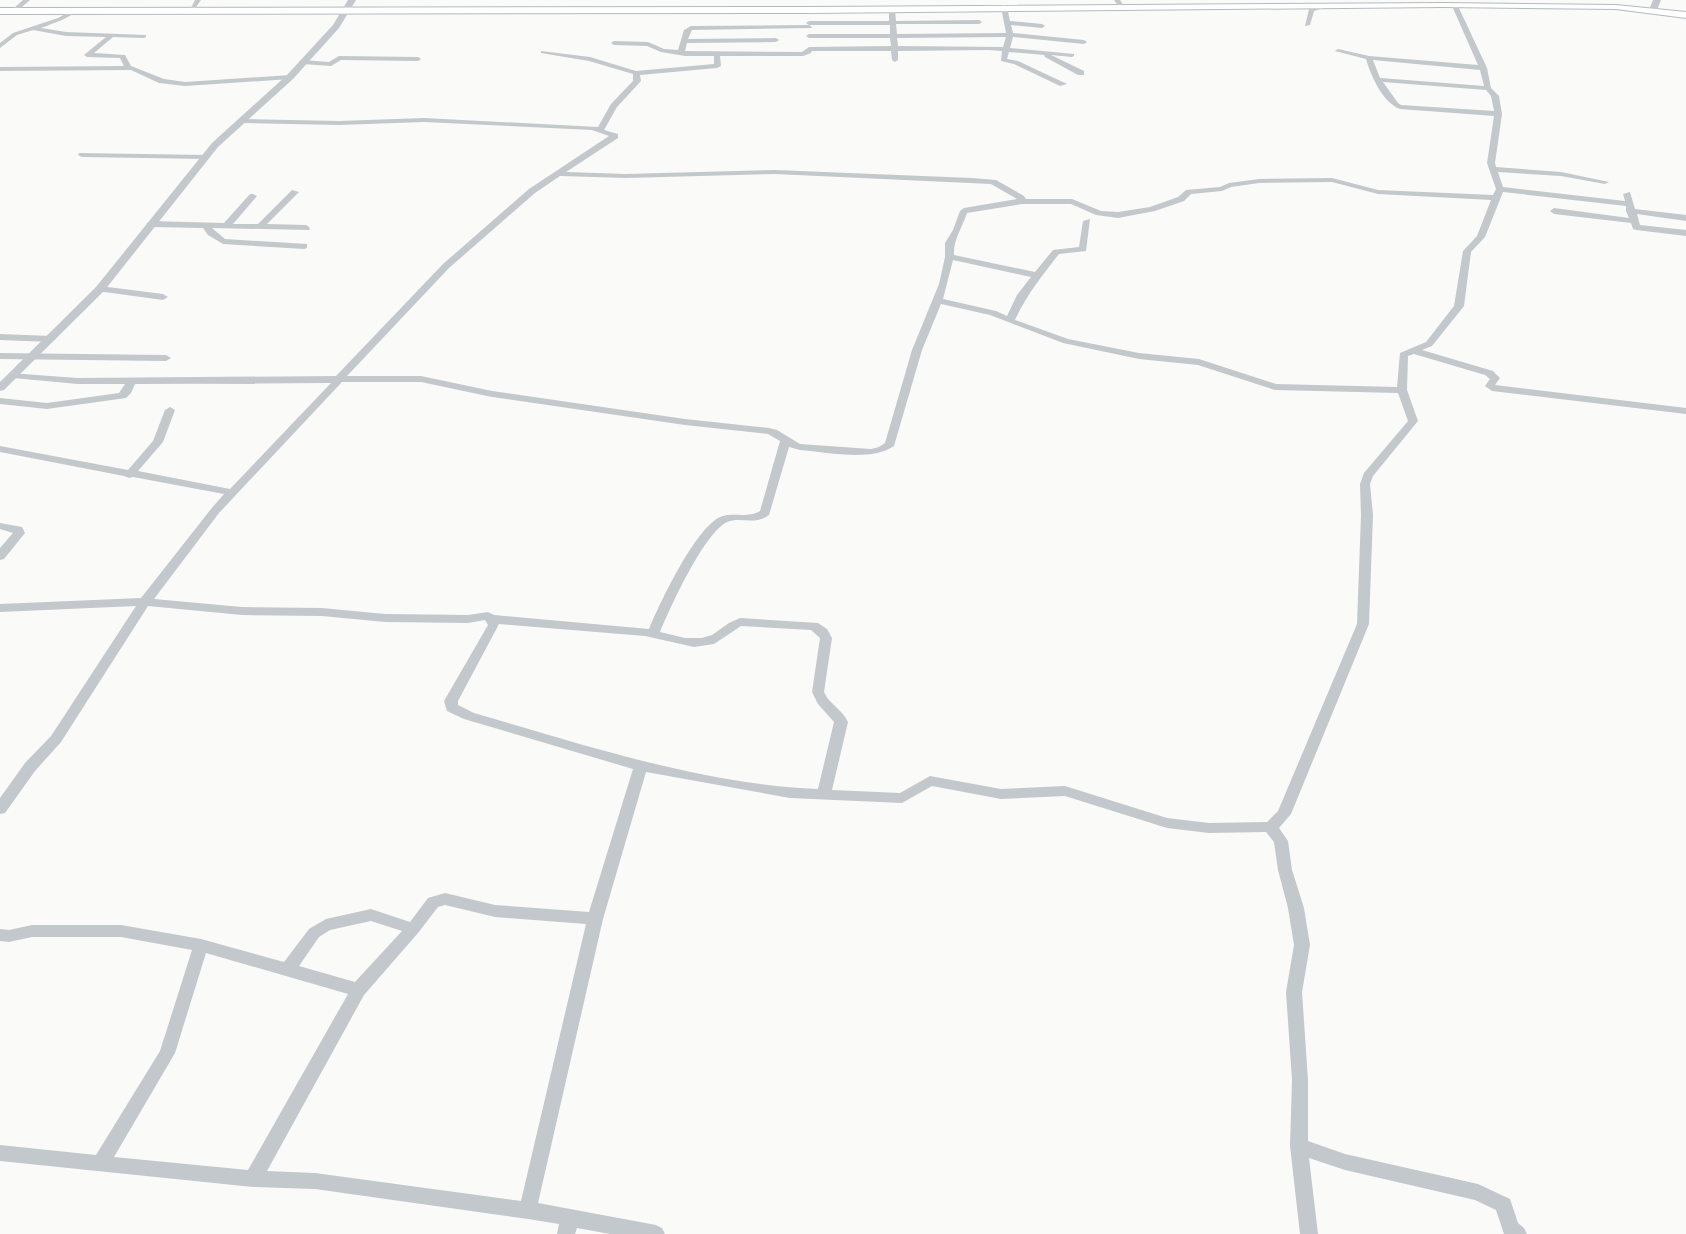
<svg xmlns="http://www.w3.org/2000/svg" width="1686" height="1234" viewBox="0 0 1686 1234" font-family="'Work Sans',sans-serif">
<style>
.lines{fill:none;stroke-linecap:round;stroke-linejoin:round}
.secondary-casing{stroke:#b3babf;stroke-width:2}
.minor{fill:#c3c8cc;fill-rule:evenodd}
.tertiary{fill:#c3c8cc;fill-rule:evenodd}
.secondary{fill:#fff;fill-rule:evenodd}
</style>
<rect width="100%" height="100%" fill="#fafaf8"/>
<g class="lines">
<g class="secondary-casing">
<path id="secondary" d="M1443,3l173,2 70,7v6l-70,-9 -173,-2 -633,6 -810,1v-6l810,-1z"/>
</g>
<path class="minor" d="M23,0h7l-14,12h-4v-2z
M195,0h6l-7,10h-4z
M1114,0h6l4,6 -5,1z
M1324,4l3,2 -1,1 -12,4 -4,14 -5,1 4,-17z
M1455,4l3,2 29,62 4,20 8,8 3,18 -7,49 1,4 65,5 48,10 -4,2 -44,-8 -63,-4 5,15 122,14 -2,-7 7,-2 5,17 51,6v6l-49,-7 3,11 46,5v6l-50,-6 -3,-1 -2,-6 -77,-9 -4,-3 4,-3 75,10 -3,-7v-5l-123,-14 -18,45 -14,15 -7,54 -32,40 -10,4 71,21 7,7 -5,7 191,23v6l-194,-23 -7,-5 5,-7 -5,-4 -71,-21 -6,2 -1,34 11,31 -45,55 -3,8 3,31 -4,109 -78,190 -12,14 9,13 4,29 12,38 6,37 -8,47 6,88v61l37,13 133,30 32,15 8,24 6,5 3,6h-23l-8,-24 -21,-10 -130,-30 -36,-12 9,76h-18l-10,-88 2,-66 -6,-88 8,-47 -6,-37 -10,-38 -4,-28 -8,-10 -57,1 -42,-5 -102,-32 -64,3 -69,-13 -30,17 -112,-5 -144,-26 -43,147 -65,284 118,22 6,3 3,6h-55l-33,-6 -2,6h-18l2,-10 -31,-5 -213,-30 -62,-2 -253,-26v-16l96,10 64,-104 32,-101 -71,-13h-89l-23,5 -9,-1v-12l9,1 23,-5h89l80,14 83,23 25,-33 17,-10 45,-10 39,13 18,-24 17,-5 50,12 94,7 44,-143 -169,-50 -17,-8 -3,-10 44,-76 -3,-5 -17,3 -83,-1 -63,-6 -80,-1 -94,-9 -87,136 -26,29 -30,42 -5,1v-16l25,-35 26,-27 85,-130 -136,6v-8l141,-6 70,-89 13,-15 -91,-17 -4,1 -5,-2 -124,-24v-6l128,24 25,-29 12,-31 5,-3 5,3 -12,32 -25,29 92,18 101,-106 -196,1 -4,9 -5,5 -79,11 -47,-5v-6l47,5 72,-10 6,-9h-47l-65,-6 -4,-1v-4l69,5 258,-2 107,-112 86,-75 80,-53 -17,-6 -168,-8 -85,3 -98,-2h-3v-4l101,2 85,-3 174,9 13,-23 22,-23v-7l-44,-13 -48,-8v-2l49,6 46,14 78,-7v-8h-29l-24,-4 -14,-6 -33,-1 -3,-2 3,-2 34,1 16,7 14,1 6,-20 7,-4 118,-1 3,2 -1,1 -119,2 -4,9 88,-1 3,2 -3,2 -89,1 -2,8 117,1 7,-5 82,-1 -1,-8h-81l-3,-2 3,-2h81v-9h-81l-3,-2 3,-2h80v-12l3,-2 3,2 1,12 83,-1 3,2 -3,2h-83l1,10 109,-1 -5,-26 3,-2 3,2 3,14 32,3 3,2 -3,2 -31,-3 2,8 71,7 3,2 -3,2 -71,-7 -3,11 64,6v2l-2,1 -21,-2 33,16v4h-6l-33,-18 -1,-2 -35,-3 -2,7 11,2 49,23 -7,2 -46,-22 -13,-3 1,-10 -13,-1 -91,1v9l-3,2 -3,-2 -1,-9h-79l-1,2 -8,3h-83l1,10 -4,2 -77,7 1,6 -24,26 -13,23 14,4v4l-52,34 60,2 149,-4 197,8 24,2 28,16 2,3h46l29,12 17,1 32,-5 28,-10 8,-7 34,-3 9,-4 30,-4 73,-1 46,12 115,5 3,-6 -9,-26 7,-47 -94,-7c-17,-6 -29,-33 -34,-50l-31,-8 3,-2 31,7 109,9 -26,-59zM1006,37l-3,10 -105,-1 -1,-8zM1373,60l107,10 4,16 -104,-8zM1383,82l103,8 5,6 3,15 -93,-6 -3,-2zM775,174l216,10 26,15 -53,9 -4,3 -7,19 -8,13v14l-6,27 -27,66 -27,93 -6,4 -8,2 -71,-5 -23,-14 -8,-2 -84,-9 -193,-28 -71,-15h-74l102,-108 86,-75 25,-17 66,2zM1332,182l46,12 113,6 -14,36 -14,15 -9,55 -28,36 -26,11 -3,34 -121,-3 -77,-25 -60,-6 -71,-14 -53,-19c12,-26 27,-44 44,-66l27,-3 4,-32 -7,2 -4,26 -26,3 -18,22 -81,-17c-1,-15 8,-27 13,-42l55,-9h49l25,11 22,3 37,-7 29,-10 7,-7 31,-3 9,-4 28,-4zM953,260l78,17 -14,18 -10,21 -11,-5 -53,-12zM941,304l49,11 73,28 76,16 59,6 77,25 123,3 10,28 -44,52 -4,11 1,31 -4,109 -79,187 -11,11 -58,1 -42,-5 -102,-32 -64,3 -71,-13 -30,17 -68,-3 16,-68c-6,-13 -19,-18 -24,-30l8,-54 -5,-9 -9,-6 -78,-5 -11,5 -17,12 -10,3h-17l-25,-6c10,-24 44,-99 67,-110 14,-6 27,4 42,-7l20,-68 11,3c26,2 72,12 94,-4l28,-96zM342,382h79l71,15 193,28 83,9 12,7 -20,70c-13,8 -29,0 -42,7 -25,15 -57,83 -69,111l-155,-14 -6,-3 -20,3 -83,-1 -63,-6 -80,-1 -88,-8 65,-86zM499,624l146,12 49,11 20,-3 27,-18 70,4 9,8 -8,54 6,12 16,18 -16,67c-117,-5 -233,-44 -344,-76l-16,-8v-4zM445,905l50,12 91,7 -65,277 -206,-28 -48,-2 97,-176 54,-62 20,-26zM371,921l31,10 -47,51 -56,-16 20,-29 11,-7zM206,953l142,41 -100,176 -134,-13 61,-104z
M77,8l3,2 -1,1 -17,9 -21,8 25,4 80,3v2l-2,1 -31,-1 -19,16 31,2 6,11 33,13 21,3 105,-7 4,2 -4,2 -105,7 -26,-3 -28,-13 -131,1v-4l124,-1 -4,-8 -33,-1 -3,-2 22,-18 -40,-1 -33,-6 -16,5 -17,13v-5l13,-10 45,-15z
M339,56l79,1 3,2 -3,2 -77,-1 -10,6 -29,-2 -3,-2 3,-2 27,2z
M79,153l127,2 4,2 -4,2 -124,-2 -4,-2z
M292,190l7,2 -32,32 39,1 4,3 -1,2 -97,-2 13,11 82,5v4l-3,1 -81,-5 -15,-9 -5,-7 -53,-1 -4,-3 4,-3 74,2 26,-29h3l4,2 -24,28h25z
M100,286l63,8 5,3 -5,3 -66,-9 -2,-2z
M0,334l51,2 5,3 -5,3 -51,-2z
M0,353l166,2 5,3 -5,3 -166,-2z
M0,523l22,4 3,6 -21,26 -4,1v-12l13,-15 -13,-4z"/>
<path class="tertiary" d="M348,0h8l-17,28 -46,51 -75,68 -114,144 -100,99 -4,1v-9l96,-95 116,-144 75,-68 46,-50z
M1653,0h8l-4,10 -4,2 -4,-2z"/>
<use href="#secondary" class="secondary"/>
</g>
</svg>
